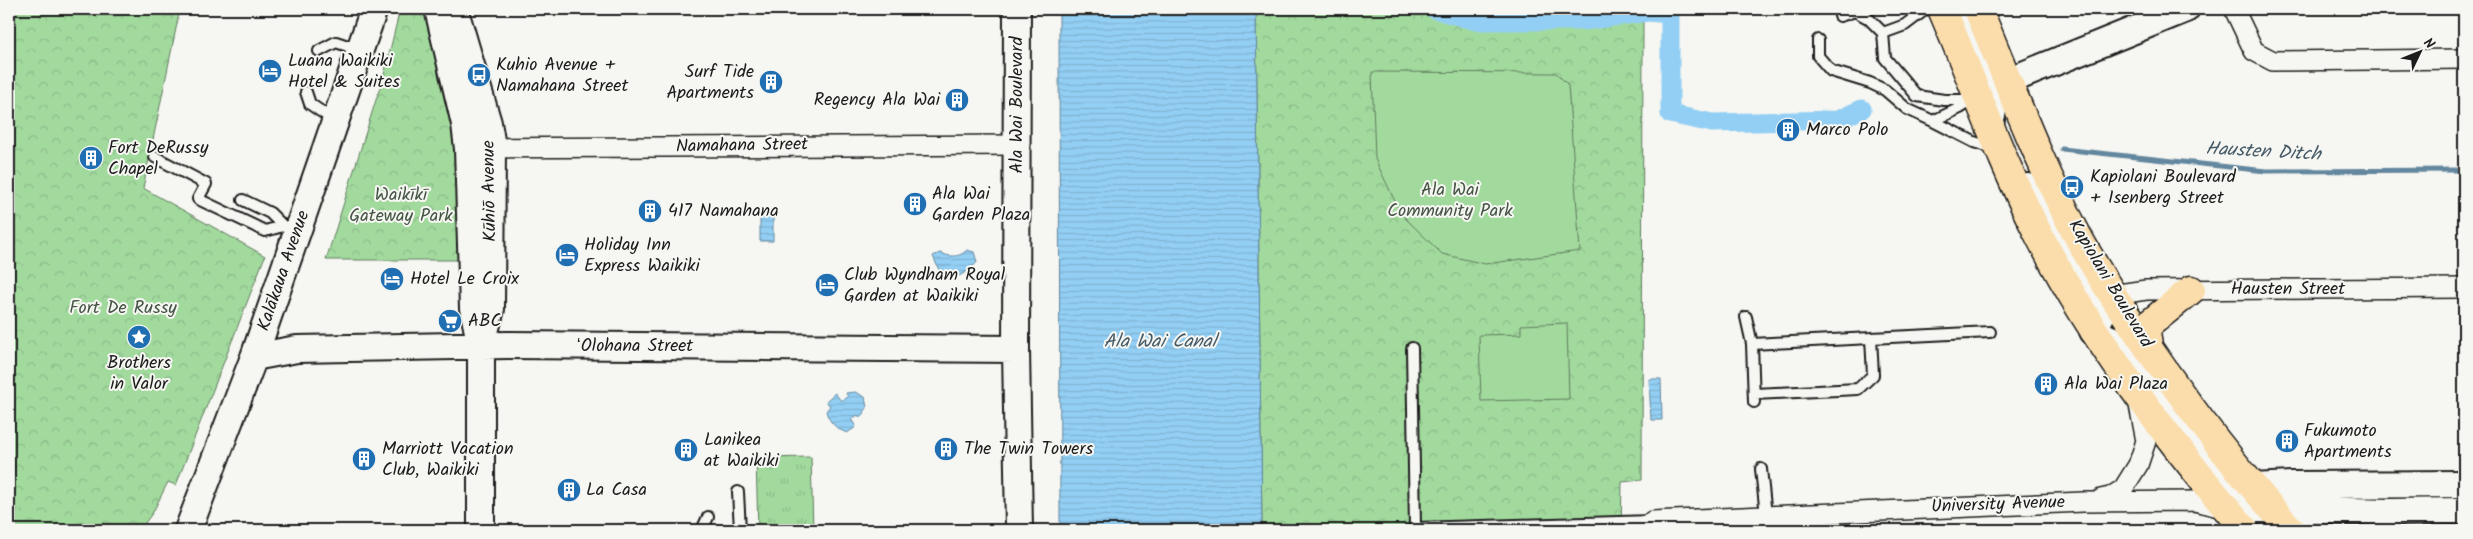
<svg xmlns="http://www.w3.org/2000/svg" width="2473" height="539" viewBox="0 0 2473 539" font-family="Kalam,sans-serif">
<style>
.grass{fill:url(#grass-tufts);stroke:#5f7b5d}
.forest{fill:url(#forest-crowns);stroke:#5f7b5d}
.pitch{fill:#a2da9e;stroke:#5f7b5d}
.water{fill:url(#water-rules);stroke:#63879e}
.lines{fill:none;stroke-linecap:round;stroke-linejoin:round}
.stream{stroke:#63879e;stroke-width:5}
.canal{stroke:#93cff4;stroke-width:19}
.lane-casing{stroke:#1c1c1c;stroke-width:14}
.street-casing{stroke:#1c1c1c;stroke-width:22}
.secondary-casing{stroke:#1c1c1c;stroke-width:30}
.primary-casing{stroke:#1c1c1c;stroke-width:31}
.lane{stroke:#f6f6f2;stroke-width:10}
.street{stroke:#f6f6f2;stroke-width:19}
.secondary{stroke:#f6f6f2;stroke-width:26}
.primary{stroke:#fbddab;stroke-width:28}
.labels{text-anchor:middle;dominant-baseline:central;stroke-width:4;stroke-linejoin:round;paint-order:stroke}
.poi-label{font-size:18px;fill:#1c1c1c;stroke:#f6f6f2;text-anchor:start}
.street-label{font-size:18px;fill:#1c1c1c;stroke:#f6f6f2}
.park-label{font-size:18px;fill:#445543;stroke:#f6f6f2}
.water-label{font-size:19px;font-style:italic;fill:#465b68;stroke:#f6f6f2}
</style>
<defs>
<pattern id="grass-tufts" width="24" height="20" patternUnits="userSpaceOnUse" patternTransform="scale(1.25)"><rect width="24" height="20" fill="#a2da9e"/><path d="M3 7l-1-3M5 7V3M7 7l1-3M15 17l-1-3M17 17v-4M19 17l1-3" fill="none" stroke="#8bba88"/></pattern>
<pattern id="forest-crowns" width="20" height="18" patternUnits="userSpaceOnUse" patternTransform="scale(1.25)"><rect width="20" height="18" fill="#a2da9e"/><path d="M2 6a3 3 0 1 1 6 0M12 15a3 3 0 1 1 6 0" fill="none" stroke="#8bba88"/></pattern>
<pattern id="water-rules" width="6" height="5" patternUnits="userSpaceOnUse" patternTransform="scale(1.25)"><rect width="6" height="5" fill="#93cff4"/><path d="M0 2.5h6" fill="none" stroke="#7eb1d1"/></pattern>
</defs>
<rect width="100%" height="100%" fill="#f6f6f2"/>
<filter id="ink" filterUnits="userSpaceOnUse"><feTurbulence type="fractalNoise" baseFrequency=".02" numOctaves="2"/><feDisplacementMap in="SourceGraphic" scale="10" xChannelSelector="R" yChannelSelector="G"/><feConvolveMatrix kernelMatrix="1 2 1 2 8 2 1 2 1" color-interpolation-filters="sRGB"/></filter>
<g filter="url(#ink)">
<path class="grass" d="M811,457l2,73h-55l-2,-72z"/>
<path class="forest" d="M9,9h171l-37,179 122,68 -89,229 -8,-3 -15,30 -13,18h-131z
M400,9h29l9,65 12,48 5,28 3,110h-132l59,-189z
M1256,9h387l-1,471 -20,2 -1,48h-359z"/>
<path class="pitch" d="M1372,72l184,1 12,12 12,166 -95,13 -43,-10 -41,-40 -26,-55z
M1567,323l2,76 -88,2 -2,-66 42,-1v-9z"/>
<path class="water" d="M1059,9h197l6,521h-202z
M760,217h13v24h-13z
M967,250l7,2 3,10 -6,7 -12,7 -20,-6 -6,-14 7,-3c10,4 19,5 27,-3z
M1649,379h12l1,41h-11z
M855,392l10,5 2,11 -7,10 -2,-3 -7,4 5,8 -9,6c-11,-4 -18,-11 -21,-22l4,-5 -4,-5 9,-8 6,8 7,-4 -2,-4z"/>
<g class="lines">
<path class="stream" d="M2062,149l204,22 198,-1"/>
<path class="canal" d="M1434,9l42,12h107l65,-9 22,2v100l42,9 126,-3 24,-11"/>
<g class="lane-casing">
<path id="lane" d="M1840,16l15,-5 13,7 15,15 22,-8 21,-16
M1883,33l2,25 32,38 27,4h27
M1818,40v16l13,15 39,12 15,7 22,19 26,12 27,-13 17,-11
M319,51l17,-9 24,8
M306,92l4,12 25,17
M1933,121l41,21 22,7
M155,157l51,27 -8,15 67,32 18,-5 13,5
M243,200l27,13 13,13
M1746,317l6,27
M1412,348l3,180 237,-7
M1754,394l104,-5 15,-14 -2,-37
M1754,402l-2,-58 238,-12
M1761,469l5,46
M738,492l2,38
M702,530l6,-13"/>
</g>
<g class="street-casing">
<path id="street" d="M2234,9l20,42 19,10 191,-2
M479,148l538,-3
M2112,295l34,-5 318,-2
M2101,499l9,-2 13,-8 15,-24 8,-24 -8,-41
M1652,530v-9l431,-19 112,-1 32,8"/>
</g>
<g class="secondary-casing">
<path id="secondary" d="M438,9l27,115 3,25 5,159 8,38v184
M1017,9l-1,340 3,181
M458,21l30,102 4,23 -1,163 -9,34
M1962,23c9,23 19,50 46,58
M1990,123l7,-29 11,-13 178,-72
M2028,187l54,92 16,13 14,3 -19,36 20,9 21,18 100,134 17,12 21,6
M254,357l43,-8 211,-4 508,4
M2234,488l57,-3 173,-1
M2255,509l136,3 73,-1
M188,530l66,-173 120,-348"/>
</g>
<g class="primary-casing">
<path id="primary" d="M1942,9c32,75 60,154 97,226 55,107 128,204 206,295
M1978,9c32,76 61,155 100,228 21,39 46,76 71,112 44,64 90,124 142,181
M2149,350l-3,-16 2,-9 43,-35"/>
</g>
<use href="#lane" class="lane"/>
<use href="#street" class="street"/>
<use href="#secondary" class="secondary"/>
<use href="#primary" class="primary"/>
</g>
</g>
<defs>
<g id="hotel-disc" transform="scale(1.25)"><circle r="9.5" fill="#1f6fb2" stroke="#f6f6f2"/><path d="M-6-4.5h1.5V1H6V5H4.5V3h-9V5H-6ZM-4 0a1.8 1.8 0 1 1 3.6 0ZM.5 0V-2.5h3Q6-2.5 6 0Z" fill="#fff"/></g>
<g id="bus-disc" transform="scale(1.25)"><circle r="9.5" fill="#1f6fb2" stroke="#f6f6f2"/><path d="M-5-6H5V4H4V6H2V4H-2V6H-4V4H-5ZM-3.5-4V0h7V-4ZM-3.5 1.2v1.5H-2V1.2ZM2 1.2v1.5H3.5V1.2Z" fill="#fff"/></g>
<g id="building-disc" transform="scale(1.25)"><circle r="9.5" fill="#1f6fb2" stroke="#f6f6f2"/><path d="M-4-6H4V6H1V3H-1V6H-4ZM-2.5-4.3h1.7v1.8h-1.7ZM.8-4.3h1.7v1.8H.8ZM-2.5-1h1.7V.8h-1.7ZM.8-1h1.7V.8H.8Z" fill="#fff"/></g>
<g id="supermarket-disc" transform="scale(1.25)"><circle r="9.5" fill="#1f6fb2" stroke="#f6f6f2"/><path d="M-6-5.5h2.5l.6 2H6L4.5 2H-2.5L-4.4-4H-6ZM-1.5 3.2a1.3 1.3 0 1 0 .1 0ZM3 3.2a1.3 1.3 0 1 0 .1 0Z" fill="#fff"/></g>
<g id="sight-disc" transform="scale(1.25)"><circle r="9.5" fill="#1f6fb2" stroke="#f6f6f2"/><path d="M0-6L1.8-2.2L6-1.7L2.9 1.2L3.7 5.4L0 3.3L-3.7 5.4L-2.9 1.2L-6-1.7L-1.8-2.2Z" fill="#fff"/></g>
</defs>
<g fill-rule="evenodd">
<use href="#hotel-disc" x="270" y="71"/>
<use href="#bus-disc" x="479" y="75"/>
<use href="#building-disc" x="771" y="82"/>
<use href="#building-disc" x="957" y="100"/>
<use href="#building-disc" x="1788" y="130"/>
<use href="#building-disc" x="91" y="158"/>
<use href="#bus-disc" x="2072" y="187"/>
<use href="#building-disc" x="915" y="204"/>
<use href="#building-disc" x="650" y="211"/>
<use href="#hotel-disc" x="567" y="255"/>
<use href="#hotel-disc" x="392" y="279"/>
<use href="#hotel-disc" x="827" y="285"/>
<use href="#supermarket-disc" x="450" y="321"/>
<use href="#sight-disc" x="139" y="337"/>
<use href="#building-disc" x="2046" y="384"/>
<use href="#building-disc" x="2287" y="441"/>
<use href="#building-disc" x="946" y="449"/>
<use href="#building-disc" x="686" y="450"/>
<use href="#building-disc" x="364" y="459"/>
<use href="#building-disc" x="569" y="490"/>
</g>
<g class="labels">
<g class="poi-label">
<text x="288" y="61">Luana Waikiki<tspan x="288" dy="21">Hotel &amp; Suites</tspan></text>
<text x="496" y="65">Kuhio Avenue +<tspan x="496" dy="21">Namahana Street</tspan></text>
<text x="754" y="72" text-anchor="end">Surf Tide<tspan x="754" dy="21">Apartments</tspan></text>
<text x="940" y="100" text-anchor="end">Regency Ala Wai</text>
<text x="1806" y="130">Marco Polo</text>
<text x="108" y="148">Fort DeRussy<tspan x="108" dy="21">Chapel</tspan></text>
<text x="2090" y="177">Kapiolani Boulevard<tspan x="2090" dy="21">+ Isenberg Street</tspan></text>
<text x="932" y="194">Ala Wai<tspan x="932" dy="21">Garden Plaza</tspan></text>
<text x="668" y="211">417 Namahana</text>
<text x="584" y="245">Holiday Inn<tspan x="584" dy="21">Express Waikiki</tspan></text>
<text x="844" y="275">Club Wyndham Royal<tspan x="844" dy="21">Garden at Waikiki</tspan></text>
<text x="410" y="279">Hotel Le Croix</text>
<text x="468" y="321">ABC</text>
<text x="139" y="363" text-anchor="middle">Brothers<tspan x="139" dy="21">in Valor</tspan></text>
<text x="2064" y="384">Ala Wai Plaza</text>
<text x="2304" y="431">Fukumoto<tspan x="2304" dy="21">Apartments</tspan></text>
<text x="704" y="440">Lanikea<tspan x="704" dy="21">at Waikiki</tspan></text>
<text x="382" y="449">Marriott Vacation<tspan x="382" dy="21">Club, Waikiki</tspan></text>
<text x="964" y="449">The Twin Towers</text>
<text x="586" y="490">La Casa</text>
</g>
<g class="street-label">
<text transform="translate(1017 105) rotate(-90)">Ala Wai Boulevard</text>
<text transform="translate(742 146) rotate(-1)">Namahana Street</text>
<text transform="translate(490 191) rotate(-91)">Kūhiō Avenue</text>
<text transform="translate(284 271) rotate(-71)">Kalākaua Avenue</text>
<text transform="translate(2110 284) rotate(59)">Kapiolani Boulevard</text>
<text x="2288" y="289">Hausten Street</text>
<text x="635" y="346">ʻOlohana Street</text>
<text transform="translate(1998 505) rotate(-2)">University Avenue</text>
</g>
<g class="park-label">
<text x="1450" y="190">Ala Wai<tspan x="1450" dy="21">Community Park</tspan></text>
<text x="401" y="195">Waikīkī<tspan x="401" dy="21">Gateway Park</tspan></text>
<text x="123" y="308">Fort De Russy</text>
</g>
<g class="water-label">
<text transform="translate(2263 152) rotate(3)">Hausten Ditch</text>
<text x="1160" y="342">Ala Wai Canal</text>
</g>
</g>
<rect width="2473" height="539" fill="none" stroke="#f6f6f2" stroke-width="30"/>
<rect x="15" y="15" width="2443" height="509" fill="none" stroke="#1c1c1c" stroke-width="2" filter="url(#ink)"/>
<g transform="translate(2420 52) rotate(47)" stroke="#f6f6f2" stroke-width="4" paint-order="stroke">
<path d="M0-4L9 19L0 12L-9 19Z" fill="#1c1c1c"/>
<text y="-8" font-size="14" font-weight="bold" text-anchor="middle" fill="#1c1c1c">N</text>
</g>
</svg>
